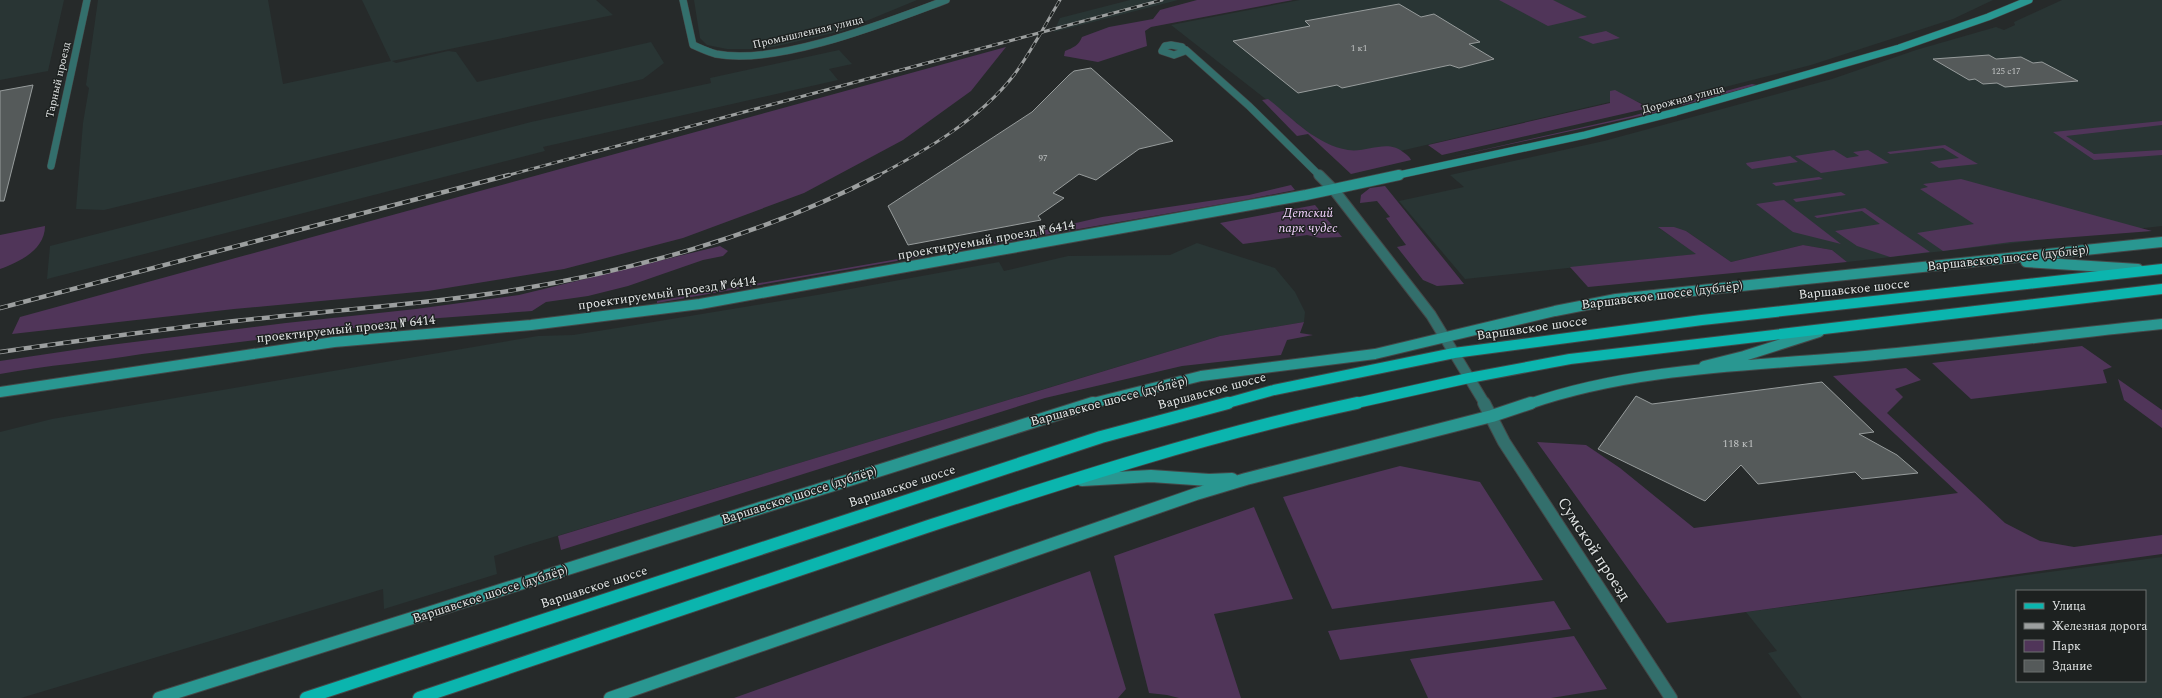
<svg xmlns="http://www.w3.org/2000/svg" width="2162" height="698" viewBox="0 0 2162 698" font-family="Spectral,serif">
<style>
.built{fill:#293534;fill-rule:evenodd}
.green{fill:#503559}
.building{fill:#555a5a;stroke:#979c9c}
.lines{fill:none;stroke-linecap:round;stroke-linejoin:round}
.minor-far1-casing{stroke:#444848;stroke-width:8}
.minor-casing{stroke:#444848;stroke-width:12}
.tertiary-far1-casing{stroke:#444848;stroke-width:12}
.tertiary-casing{stroke:#444848;stroke-width:14}
.secondary-far2-casing{stroke:#444848;stroke-width:8}
.secondary-far1-casing{stroke:#444848;stroke-width:12}
.secondary-casing{stroke:#444848;stroke-width:14}
.primary-far1-casing{stroke:#444848;stroke-width:12}
.primary-casing{stroke:#444848;stroke-width:14}
.minor-far1{stroke:#336f6c;stroke-width:7}
.minor{stroke:#336f6c;stroke-width:10}
.tertiary-far1{stroke:#336f6c;stroke-width:10}
.tertiary{stroke:#336f6c;stroke-width:12}
.secondary-far2{stroke:#299791;stroke-width:7}
.secondary-far1{stroke:#299791;stroke-width:10}
.secondary{stroke:#299791;stroke-width:12}
.primary-far1{stroke:#0bb5ae;stroke-width:10}
.primary{stroke:#0bb5ae;stroke-width:12}
.rail-far1-casing{stroke:#9c9f9f;stroke-width:3}
.rail-casing{stroke:#9c9f9f;stroke-width:4.5}
.rail-far1{stroke:#1d2120;stroke-width:2;stroke-dasharray:6;stroke-linecap:butt}
.rail{stroke:#1d2120;stroke-width:3;stroke-dasharray:8;stroke-linecap:butt}
.labels{text-anchor:middle;dominant-baseline:central;stroke-width:3;stroke-linejoin:round;paint-order:stroke}
.far-number-label{font-size:9px;fill:#c0c3c3}
.far-street-label{font-size:11px;fill:#e3e6e6;stroke:#1d2120}
.number-label{font-size:11px;fill:#c0c3c3}
.park-label{font-size:13px;font-style:italic;fill:#f2d2fc;stroke:#1d2120}
.street-label{font-size:13px;fill:#e3e6e6;stroke:#1d2120}
.near-street-label{font-size:16px;fill:#e3e6e6;stroke:#1d2120}
</style>
<rect width="100%" height="100%" fill="#262a2a"/>
<path class="built" d="M0,0h64l-16,71 -48,9z
M98,0h170l15,84 108,-23 -29,-61h234l17,15 -221,46 4,2 52,-12 8,1 21,30 174,-40 13,21 -21,16 -539,131 -28,-1 7,-86 6,-35 -3,-3z
M694,0h223l-75,31 -69,16 -21,2h-25l-20,-4 -7,-7z
M1130,0h48l-124,32 6,-14z
M1300,0h693l-40,19 -142,46 -161,41 -23,-8 -248,58 -48,-6 -160,-125z
M2062,0h100v226l-315,36 -15,-12 -29,-5 -72,17 -45,-31 -27,-3 38,26 -232,25 -66,-78 65,-14 -14,-12 154,-34 228,-62 84,-29 80,-23 8,3 11,-5 -1,-3z
M839,50l13,14 -23,5 9,11 -295,67 2,4 -498,128 3,-33 481,-124 180,-39 -1,-5z
M1197,243l78,25 20,24 10,20 -1,10 -84,14 -693,209 -33,11 3,18 -113,35 -1,-20 -362,109h-21v-266l52,-13 486,-83 35,-1 44,-7 200,-33 182,-33 5,9 64,-15 102,-1z
M2162,557v141h-360l-34,-45 9,-2 -31,-39zM2017,591h128v90h-128z"/>
<path class="green" d="M1197,0h96l-142,27 -6,4 2,15 -49,16 -34,-6 1,-5c8,-3 14,-6 17,-14l27,-10 44,-8 7,-9z
M1499,0h54l34,17 -39,9z
M1606,31l14,7 -27,6 -15,-7z
M1006,47l-35,44 -68,49 -99,53 -121,45 -119,31 -136,22 -194,18 -222,25 8,-17z
M1752,84l5,1 -74,20 -6,-1z
M1615,90l34,18 -207,47 -14,-10 182,-42v-12z
M1268,99c24,19 48,46 80,51 19,3 39,-11 55,2 4,3 7,5 8,8l-60,14 -43,-40 -11,2 -35,-36z
M1657,109l1,3 -211,46 185,-42z
M2162,121v4l-96,11 28,18 68,-4v5l-68,5 -41,-28z
M1945,145l33,19 -39,4 -9,-6 29,-4 -16,-10 -53,6 -3,-2z
M1834,150l13,8 12,-2 -6,-4 15,-2 21,13 -68,10 -26,-17z
M1790,156l8,6 -46,7 -5,-4 -1,-2z
M1819,177l4,2 -47,7 -4,-3z
M1961,179l176,48 15,4 -141,11 -68,9 -26,-18 57,-9 -54,-35 8,-2 -5,-3z
M1291,185l4,5 -56,11 -582,102v-2l327,-57 118,-27 147,-22z
M1385,186l79,98 -27,2 -14,-6 -26,-33 9,-2 -20,-27 4,-1 -13,-16 -17,2 1,-8 9,-7z
M1841,192l5,3 -50,7 -3,-3z
M1784,200l57,44 -48,-12 -37,-28z
M1315,205l27,32 -22,1 -13,-3 -64,9 -23,-21z
M1865,208l65,44 -40,5 -33,-11 -22,-15 45,-7 -18,-13 -45,7 -3,-2z
M45,226c0,24 -26,36 -45,43v-34z
M1658,227h16l12,4 45,31 72,-17 29,5 15,12 -259,25 -18,-20 126,-13z
M720,246l8,5 -5,5 -20,4 -75,26 -40,10 -42,6 -14,9 -106,8 -284,35c-47,8 -95,11 -142,20v-13l94,-14 192,-24 130,-14 103,-14z
M1304,322l-4,11 13,2 -26,5 -6,15 -99,11 -137,32 -484,152 -3,-14 662,-200z
M2082,346l30,21 -9,3 4,13 -136,16 -39,-36z
M1906,368l15,12 -26,9 8,8 -16,16 118,110 35,18 34,6 88,-12v19l-495,69 -130,-181 49,3 34,23 74,60 264,-35 -125,-117z
M2118,379l44,31v18l-38,-28z
M1400,466l80,16 63,98 -211,29 -49,-112z
M1254,507l39,92 -79,15 27,84h-62l-12,-3 -18,-2 -35,-137z
M1090,571l36,118 -8,9h-384z
M1554,601l17,28 -231,31 -12,-29z
M1574,636l33,53 -56,9h-123l-18,-39z"/>
<path class="building" d="M1399,4l22,13 13,-3 46,28 -11,2 25,15 -35,9 -9,-3 -108,23 -5,-3 -39,8 -65,-52 77,-15 -5,-5z
M1989,55l7,4 25,-2 12,6 9,-1 36,19 -73,6 -8,-4 -14,1 -8,-5 -6,1 -36,-21z
M1091,68l82,73 -34,8 -43,31 -17,-6 -26,19 11,5 -26,18 3,4 -133,25 -20,-39 144,-94 37,-37 5,-4z
M33,85l-29,116h-4v-110z
M1822,382l52,50 -15,2 38,21 21,18 -56,6 -7,-7 -97,12 -17,-19 -36,36 -107,-52 38,-53 16,8z"/>
<g class="lines">
<g class="minor-far1-casing">
<path id="minor-far1" d="M683,0l10,45c7,3 15,7 23,9 62,12 171,-32 230,-54
M1171,45l11,2 3,4 -11,4 -12,-4 3,-5z
M1186,50l63,56 71,70
M51,166l36,-166"/>
</g>
<g class="minor-casing">
<path id="minor" d="M1319,175l15,15"/>
</g>
<g class="tertiary-far1-casing">
<path id="tertiary-far1" d="M1334,190l97,125 54,89"/>
</g>
<g class="tertiary-casing">
<path id="tertiary" d="M1484,403l20,39 167,256"/>
</g>
<g class="secondary-far2-casing">
<path id="secondary-far2" d="M1394,176l191,-41 91,-23 223,-64 89,-31 41,-17"/>
</g>
<g class="secondary-far1-casing">
<path id="secondary-far1" d="M2026,262l112,7
M1704,366l40,-10 75,-24
M0,392l334,-50 197,-17 169,-21 606,-109 93,-20
M1089,404l112,-28 174,-22 180,-43 61,-12 546,-57
M1529,404c107,-37 224,-38 336,-48 99,-9 198,-22 297,-32"/>
</g>
<g class="secondary-casing">
<path id="secondary" d="M1082,480l69,-4 58,4 23,-1
M159,698l934,-295
M610,698l586,-204 50,-15 246,-63 39,-13"/>
</g>
<g class="primary-far1-casing">
<path id="primary-far1" d="M1224,404l50,-14 180,-37 248,-33 460,-51
M1352,404l117,-26 101,-19 592,-70"/>
</g>
<g class="primary-casing">
<path id="primary" d="M306,698l795,-261 127,-34
M419,698c170,-58 340,-116 510,-172 141,-46 283,-92 428,-123"/>
</g>
<use href="#minor-far1" class="minor-far1"/>
<use href="#minor" class="minor"/>
<use href="#tertiary-far1" class="tertiary-far1"/>
<use href="#tertiary" class="tertiary"/>
<use href="#secondary-far2" class="secondary-far2"/>
<use href="#secondary-far1" class="secondary-far1"/>
<use href="#secondary" class="secondary"/>
<use href="#primary-far1" class="primary-far1"/>
<use href="#primary" class="primary"/>
<g class="rail-far1-casing">
<path id="rail-far1" d="M505,176l657,-176
M877,176c48,-25 103,-57 137,-101 17,-23 31,-50 46,-75"/>
</g>
<g class="rail-casing">
<path id="rail" d="M0,308l509,-133
M0,352c91,-13 182,-26 274,-35 74,-8 148,-13 221,-24 128,-19 269,-58 384,-118"/>
</g>
<use href="#rail-far1" class="rail-far1"/>
<use href="#rail" class="rail"/>
</g>
<g class="labels">
<g class="far-number-label">
<text x="1359" y="48">1 к1</text>
<text x="2006" y="71">125 с17</text>
<text x="1043" y="158">97</text>
</g>
<g class="far-street-label">
<text transform="translate(808 32) rotate(-13)">Промышленная улица</text>
<text transform="translate(58 80) rotate(-77)">Тарный проезд</text>
<text transform="translate(1683 99) rotate(-15)">Дорожная улица</text>
</g>
<g class="number-label">
<text x="1738" y="443">118 к1</text>
</g>
<g class="park-label">
<text x="1308" y="213">Детский<tspan x="1308" dy="15">парк чудес</tspan></text>
</g>
<g class="street-label">
<text transform="translate(986 240) rotate(-10)">проектируемый проезд № 6414</text>
<text transform="translate(2008 258) rotate(-6)">Варшавское шоссе (дублёр)</text>
<text transform="translate(1854 289) rotate(-6)">Варшавское шоссе</text>
<text transform="translate(667 293) rotate(-8)">проектируемый проезд № 6414</text>
<text transform="translate(1662 295) rotate(-7)">Варшавское шоссе (дублёр)</text>
<text transform="translate(1532 328) rotate(-8)">Варшавское шоссе</text>
<text transform="translate(346 329) rotate(-6)">проектируемый проезд № 6414</text>
<text transform="translate(1212 391) rotate(-15)">Варшавское шоссе</text>
<text transform="translate(1109 401) rotate(-15)">Варшавское шоссе (дублёр)</text>
<text transform="translate(902 486) rotate(-18)">Варшавское шоссе</text>
<text transform="translate(799 495) rotate(-18)">Варшавское шоссе (дублёр)</text>
<text transform="translate(594 587) rotate(-18)">Варшавское шоссе</text>
<text transform="translate(490 594) rotate(-18)">Варшавское шоссе (дублёр)</text>
</g>
<g class="near-street-label">
<text transform="translate(1594 549) rotate(57)">Сумской проезд</text>
</g>
</g>
<rect x="2016" y="590" width="130" height="92" fill="#1d2120" stroke="#6c706f"/>
<rect x="2024" y="603" width="20" height="6" fill="#0bb5ae" stroke="#6c706f"/>
<text x="2052" y="610" font-size="12" fill="#e3e6e6">Улица</text>
<rect x="2024" y="623" width="20" height="6" fill="#9c9f9f" stroke="#6c706f"/>
<text x="2052" y="630" font-size="12" fill="#e3e6e6">Железная дорога</text>
<rect x="2024" y="640" width="20" height="12" fill="#503559" stroke="#6c706f"/>
<text x="2052" y="650" font-size="12" fill="#e3e6e6">Парк</text>
<rect x="2024" y="660" width="20" height="12" fill="#555a5a" stroke="#6c706f"/>
<text x="2052" y="670" font-size="12" fill="#e3e6e6">Здание</text>
</svg>
